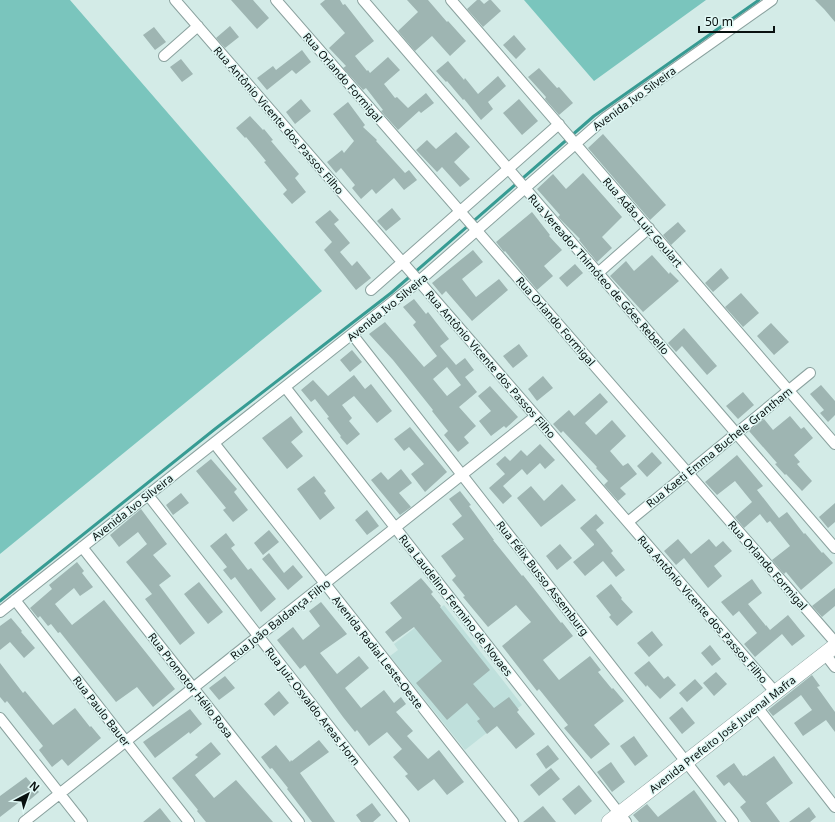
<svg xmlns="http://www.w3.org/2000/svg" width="835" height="822" viewBox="0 0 835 822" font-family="'Noto Sans',sans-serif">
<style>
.built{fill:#bfe0dc}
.green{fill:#7ac5bd}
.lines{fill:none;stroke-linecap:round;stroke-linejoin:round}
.stream{stroke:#379b93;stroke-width:3}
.building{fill:#9eb5b2;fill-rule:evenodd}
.minor-casing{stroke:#8aa19e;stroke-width:12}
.secondary-casing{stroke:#8aa19e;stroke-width:16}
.minor{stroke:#fff;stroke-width:10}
.secondary{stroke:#fff;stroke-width:15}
.labels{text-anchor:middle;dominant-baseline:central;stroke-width:3;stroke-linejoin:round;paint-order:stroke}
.street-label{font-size:11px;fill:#091110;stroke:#e0f8f5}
</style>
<rect width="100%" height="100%" fill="#d3ebe7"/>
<path class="built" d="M444,605l78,100 -57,45 -75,-94 8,-6 -4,-6z"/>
<path class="green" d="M0,0h70l252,291 -322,263z
M524,0h182l-112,81z"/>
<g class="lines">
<path class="stream" d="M0,601l215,-172 176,-136 203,-177 165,-116"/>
</g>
<path class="building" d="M231,0h22l16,18 -12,11z
M325,0h15l3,5 2,-1 29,37 -19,15 12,15 1,-1 2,3 18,-16 12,13 -16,14 11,14 2,-1 11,11 18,-15 8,10 -13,10 -2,-2 -21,19 -17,-19 2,-1 -17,-22 -3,2 -20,-22 3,-2 -17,-18 16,-15 -25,-29z
M407,0h21l19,22 1,-1 18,20 -16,15 -18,-20 -17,15 -17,-20 20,-19z
M477,0h3l4,4 5,-4h2l10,11 -18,16 -16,-18z
M815,0h20v22l-11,-13z
M230,26l9,11 -14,11 -9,-10z
M154,27l12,15 -11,8 -12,-15z
M514,35l12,14 -10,10 -13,-14z
M302,50l9,12 -15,12 -4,-4 -25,20 -10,-12 16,-12 3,4z
M181,59l12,15 -11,8 -12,-15z
M448,61l16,19 1,-2 13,16 20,-18 8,10 -18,16 5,7 -12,11 -17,-21 -1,1 -16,-19 -1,1 -10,-11z
M539,68l18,20 2,-1 14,16 -14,12 -14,-16 1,-2 -18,-20z
M301,99l10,12 -16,13 -9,-12z
M519,99l19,22 -16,14 -19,-22z
M348,102l17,23 -2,2 14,13 -1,1 29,32 4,-3 8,10 -13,10 -10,-12 -18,16 -4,-5 -11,10 -9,-11 3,-3 -14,-17 -5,5 -9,-11 15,-12 2,3 10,-12 -21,-27z
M250,116l13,14 1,-1 9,11 -2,1 28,33 -4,4 11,14 -14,12 -9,-10 4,-4 -23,-28 2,-1 -20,-24 -1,1 -9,-10z
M456,132l14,15 -16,15 16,17 -10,8 -18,-20 -5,5 -21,-22 11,-10 9,9z
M603,134l63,71 -16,15 -62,-72z
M583,173l39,44 -20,20 10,11 -15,14 -18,-22 1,-1 -22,-22 2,-2 -23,-26 16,-15 13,15z
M392,208l9,11 -15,12 -9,-10z
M330,210l9,10 -5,4 16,19 -10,9 12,14 5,-5 14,17 -15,12 -32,-40 8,-8 -17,-20z
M532,212l18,23 -1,1 13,14 -18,16 9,10 -16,14 -32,-39 -1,1 -8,-10z
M678,222l8,9 -15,14 -8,-10z
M473,250l10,12 -21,17 14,18 23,-18 9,11 -36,31 -26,-30 -4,4 -10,-12z
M652,255l17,19 1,-2 9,9 -36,31 -33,-36 16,-15 8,10z
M575,264l8,9 -16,14 -8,-9z
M721,268l8,10 -16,14 -8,-9z
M741,293l18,20 -16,14 -18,-20z
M414,299l12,15 2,-2 21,27 -9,7 16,19 9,-7 9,12 -9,7 12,15 -18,15 17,19 -12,11 5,6 -11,9 -14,-17 4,-4 -16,-20 1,-1 -40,-50 -24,-26 16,-12 39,45 13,-11 -24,-31 3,-3 -13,-15zM447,367l14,18 -14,11 -14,-17z
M771,323l18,19 -15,13 -17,-19z
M684,328l33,38 -10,9 -25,-29 -6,6 -8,-9z
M519,344l9,12 -15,12 -10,-12z
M352,350l10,12 -12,10 -10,-12z
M354,375l11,14 6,-5 21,27 -15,12 -23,-27 -12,9 10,13 -3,3 11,13 -13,11 -7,-8 1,-1 -14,-18 2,-1 -14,-18 -4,3 -10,-12 12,-10 15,16z
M543,376l10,12 -16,13 -9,-12z
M821,385l14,16v14l-7,7 -8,-9 4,-3 -14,-16z
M490,386l28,31 -12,11 -2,-2 -13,10 -12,-15 12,-10 -13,-15z
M743,392l11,13 -16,14 -12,-13z
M600,393l8,9 -23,21 11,12 16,-15 14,16 -16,15 13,15 5,-3 9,11 -17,14 6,6 -8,7 -14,-16 4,-4 -12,-13 1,-1 -34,-36 -2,2 -8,-9 16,-14 5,6z
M291,416l12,16 -12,10 12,14 -16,13 -25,-31z
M790,416l11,13 3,-2 9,11 -19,17 6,7 -3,2 15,17 -10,10 -16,-17 -1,1 -10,-11 2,-1 -28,-32 15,-12 9,11z
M410,427l37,45 -22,20 -14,-18 13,-10 -15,-17 -5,4 -10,-12z
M540,444l15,16 -10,9 -5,-6 -13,12 -5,-6 -19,17 9,10 -9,8 -14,-16 16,-14 -9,-10 9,-8 5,5 11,-11 6,6z
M652,452l10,11 -15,14 -10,-11z
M737,455l26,31 -6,4 22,28 8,-6 17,22 1,-1 17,20 1,-1 10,11 -32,27 -15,-18 -2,2 -12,-14 18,-14 -20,-25 -3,2 -7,-9 -16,14 -9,-11 17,-15 -17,-21 -18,14 -12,-13z
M211,459l26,30 -3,3 14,18 -15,12 -10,-12 3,-2 -30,-37z
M401,469l11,14 -13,10 12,14 -11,8 -29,-35 10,-8 7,8z
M314,476l12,15 -2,2 11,15 -15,12 -23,-31z
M562,484l14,16 -35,27 -24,-29 14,-12 13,15z
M460,491l11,14 -2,1 25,34h-1l29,36 1,-1 38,48 1,-1 11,14 -30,24 16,20 31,-24 11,14 -3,2 14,17 1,-1 11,13 -30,24 16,19 -19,15 -27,-31 4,-3 -29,-36 -2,2 -35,-45 29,-24 -15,-17 -28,22 -25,-30 2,-1 -13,-16 4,-4 -15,-20 23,-17 -12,-15 10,-8 -13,-17z
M181,493l8,10 -16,12 -7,-10z
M835,503v19l-7,6 -9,-11z
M141,509l26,35 -14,11 18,21 -12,9 36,48 -15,12 -35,-46 7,-5 -26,-32 21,-18 -9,-12 -19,15 -9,-12z
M367,510l12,16 -12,9 -12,-15z
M596,514l8,9 -8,7 17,21 -2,2 14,17 -9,7 -13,-16 -18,15 -12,-14 21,-17v-1l-14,-16z
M269,530l10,12 -16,13 -9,-12z
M226,533l9,12 -4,3 17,22 3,-2 25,31 -15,13 -26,-35 -4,3 -8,-10 4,-3 -17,-21z
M678,539l13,15 18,-15 7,8 7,-6 9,10 -18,15 8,10 -14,12 -24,-30 -8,7 -12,-14z
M560,544l12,14 -15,12 -11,-14z
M269,553l15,20 9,-8 10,12 -15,13 -26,-31z
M77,562l7,9 -2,2 11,14 -13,9 -6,-8 -19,16 17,21 32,-25 71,89 -22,18 -16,-20 -21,15 -56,-70 -2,1 -7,-9 -3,2 -8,-10 -2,2 -8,-10 22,-19 -3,-4z
M421,578l12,14 -2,2 10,12 -1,1 50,63 -17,14 21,24 15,-11 10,13 -2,2 18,22 -19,15 -19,-23 -10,8 -10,-13 3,-2 -13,-16 -20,17 -31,-37 26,-22 -28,-34 -21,15 -8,-10 17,-14 -12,-15z
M752,579l10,14 -14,11 18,22v-1l4,5 18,-15 17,21 -13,10 -10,-12 -27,23 -11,-13 13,-11 -18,-22 -6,5 -12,-14z
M199,582l24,30 -15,12 -24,-30z
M611,584l11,14 -1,1 12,13 -16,14 -8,-9 2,-2 -15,-19z
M835,588v18l-13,11 -10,-11z
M321,602l26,32 -27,19 17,21 22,-18 10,12 -24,20 16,20 23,-18 10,13 7,-6 5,7 -10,8 17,19 -6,5 21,23 11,-9 25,32 -17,13 -13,-16 -16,12 -13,-15 3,-2 -15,-17 9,-8 -15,-17 -18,14 -12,-16 -2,2 -12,-15 -38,-52 -5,4 -23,-29 16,-13 10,13 17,-14 -11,-15z
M11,618l11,13 -1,1 14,16 -11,10 -14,-16 -10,8v-24z
M652,631l11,14 -14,12 -12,-14z
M710,645l11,14 -9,7 -11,-13z
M649,661l15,18 4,-3 8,9 -16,14 -13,-14 -1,2 -12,-14z
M0,663l23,30 2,-2 28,34 22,-17 15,19 1,-1 10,12 -33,28 -6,-7 -10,8 -13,-17 4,-4 -36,-45 -2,2 -5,-6z
M716,672l11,12 -13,12 -11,-13z
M812,675l8,11 -3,1 18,25v20l-9,-12 -23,16 -9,-13 18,-13 -11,-15 -28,21 -5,-6z
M225,676l10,12 -16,12 -10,-12z
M695,679l8,9 -16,14 -8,-9z
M279,691l10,12 -15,13 -10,-12z
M682,707l13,16 -13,11 -13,-16z
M190,709l12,15 -12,10 -1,-2 -34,26 -12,-16z
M634,736l14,20 -13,10 -15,-20z
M319,740l10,12 -29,21 35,49h-23l-25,-33 1,-1 -16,-20 -2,1 -9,-12 15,-12 14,17 1,-2 1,1z
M211,742l10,12 -26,21 19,23 22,-18 37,42h-67l-9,-11 1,-1 -26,-32 26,-21 -3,-2z
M548,745l11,14 -13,10 -10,-15z
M774,756l19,27 -27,20 14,19h-29l-11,-15 6,-5 -17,-20 -5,4 -8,-10 18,-13 9,13 2,-1 1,1z
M611,762l14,20 -13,10 -15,-20z
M551,768l9,11 -21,17 -9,-11z
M26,777l13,15 -14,12 -3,-4 -22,17v-21z
M579,785l13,16 -17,14 -13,-16z
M694,790l23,32h-78l-6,-7 14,-11 11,13z
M372,803l9,12 -8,7h-12l-5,-7z
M543,806l13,16h-33z
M809,807l7,10 -6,5h-21z
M160,808l11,14h-28z"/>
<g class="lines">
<g class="minor-casing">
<path id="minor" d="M175,0l601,693
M276,0l559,642
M363,0l472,548
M451,0l384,444
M164,56l34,-30
M598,273l51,-45
M371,290l188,-166
M352,334l381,488
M285,387l341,435
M214,443l299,379
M148,495l256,327
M628,522l182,-149
M82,547l217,275
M15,600l174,222
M0,612l419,-331 186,-163 167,-118
M825,654l10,13
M757,707l78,100
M0,718l82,104
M24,822l512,-406"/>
</g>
<g class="secondary-casing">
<path id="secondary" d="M609,822l226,-176"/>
</g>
<use href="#minor" class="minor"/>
<use href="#secondary" class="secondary"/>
</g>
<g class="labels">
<g class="street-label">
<text transform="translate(343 77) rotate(49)">Rua Orlando Formigal</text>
<text transform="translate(634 98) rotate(-36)">Avenida Ivo Silveira</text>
<text transform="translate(279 120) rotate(49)">Rua Antônio Vicente dos Passos Filho</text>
<text transform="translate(643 222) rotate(49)">Rua Adão Luiz Goulart</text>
<text transform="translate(599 274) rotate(49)">Rua Vereador Thimóteo de Góes Rebello</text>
<text transform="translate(387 307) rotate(-39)">Avenida Ivo Silveira</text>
<text transform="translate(556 321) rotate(49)">Rua Orlando Formigal</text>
<text transform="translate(491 364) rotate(49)">Rua Antônio Vicente dos Passos Filho</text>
<text transform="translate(719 447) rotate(-39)">Rua Kaeti Emma Buchele Grantham</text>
<text transform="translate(132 507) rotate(-38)">Avenida Ivo Silveira</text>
<text transform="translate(768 565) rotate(49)">Rua Orlando Formigal</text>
<text transform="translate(543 578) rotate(52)">Rua Félix Busso Assemburg</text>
<text transform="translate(456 605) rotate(52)">Rua Laudelino Fermino de Novaes</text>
<text transform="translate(703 609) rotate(49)">Rua Antônio Vicente dos Passos Filho</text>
<text transform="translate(280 619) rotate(-38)">Rua João Baldança Filho</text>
<text transform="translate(378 652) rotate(52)">Avenida Radial Leste-Oeste</text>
<text transform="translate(191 685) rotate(52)">Rua Promotor Hélio Rosa</text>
<text transform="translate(313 706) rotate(52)">Rua Juiz Osvaldo Areas Horn</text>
<text transform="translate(102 711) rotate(52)">Rua Paulo Bauer</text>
<text transform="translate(722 734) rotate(-38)">Avenida Prefeito José Juvenal Mafra</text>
</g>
</g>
<g transform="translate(28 794) rotate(41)" stroke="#e0f8f5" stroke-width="3" paint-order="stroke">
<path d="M0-3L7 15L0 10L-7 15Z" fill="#091110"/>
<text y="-6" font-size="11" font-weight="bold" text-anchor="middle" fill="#091110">N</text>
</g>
<path d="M699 26v6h75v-6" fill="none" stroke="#091110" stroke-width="2"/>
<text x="705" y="26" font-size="12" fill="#091110" stroke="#e0f8f5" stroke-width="3" paint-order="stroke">50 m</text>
</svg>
